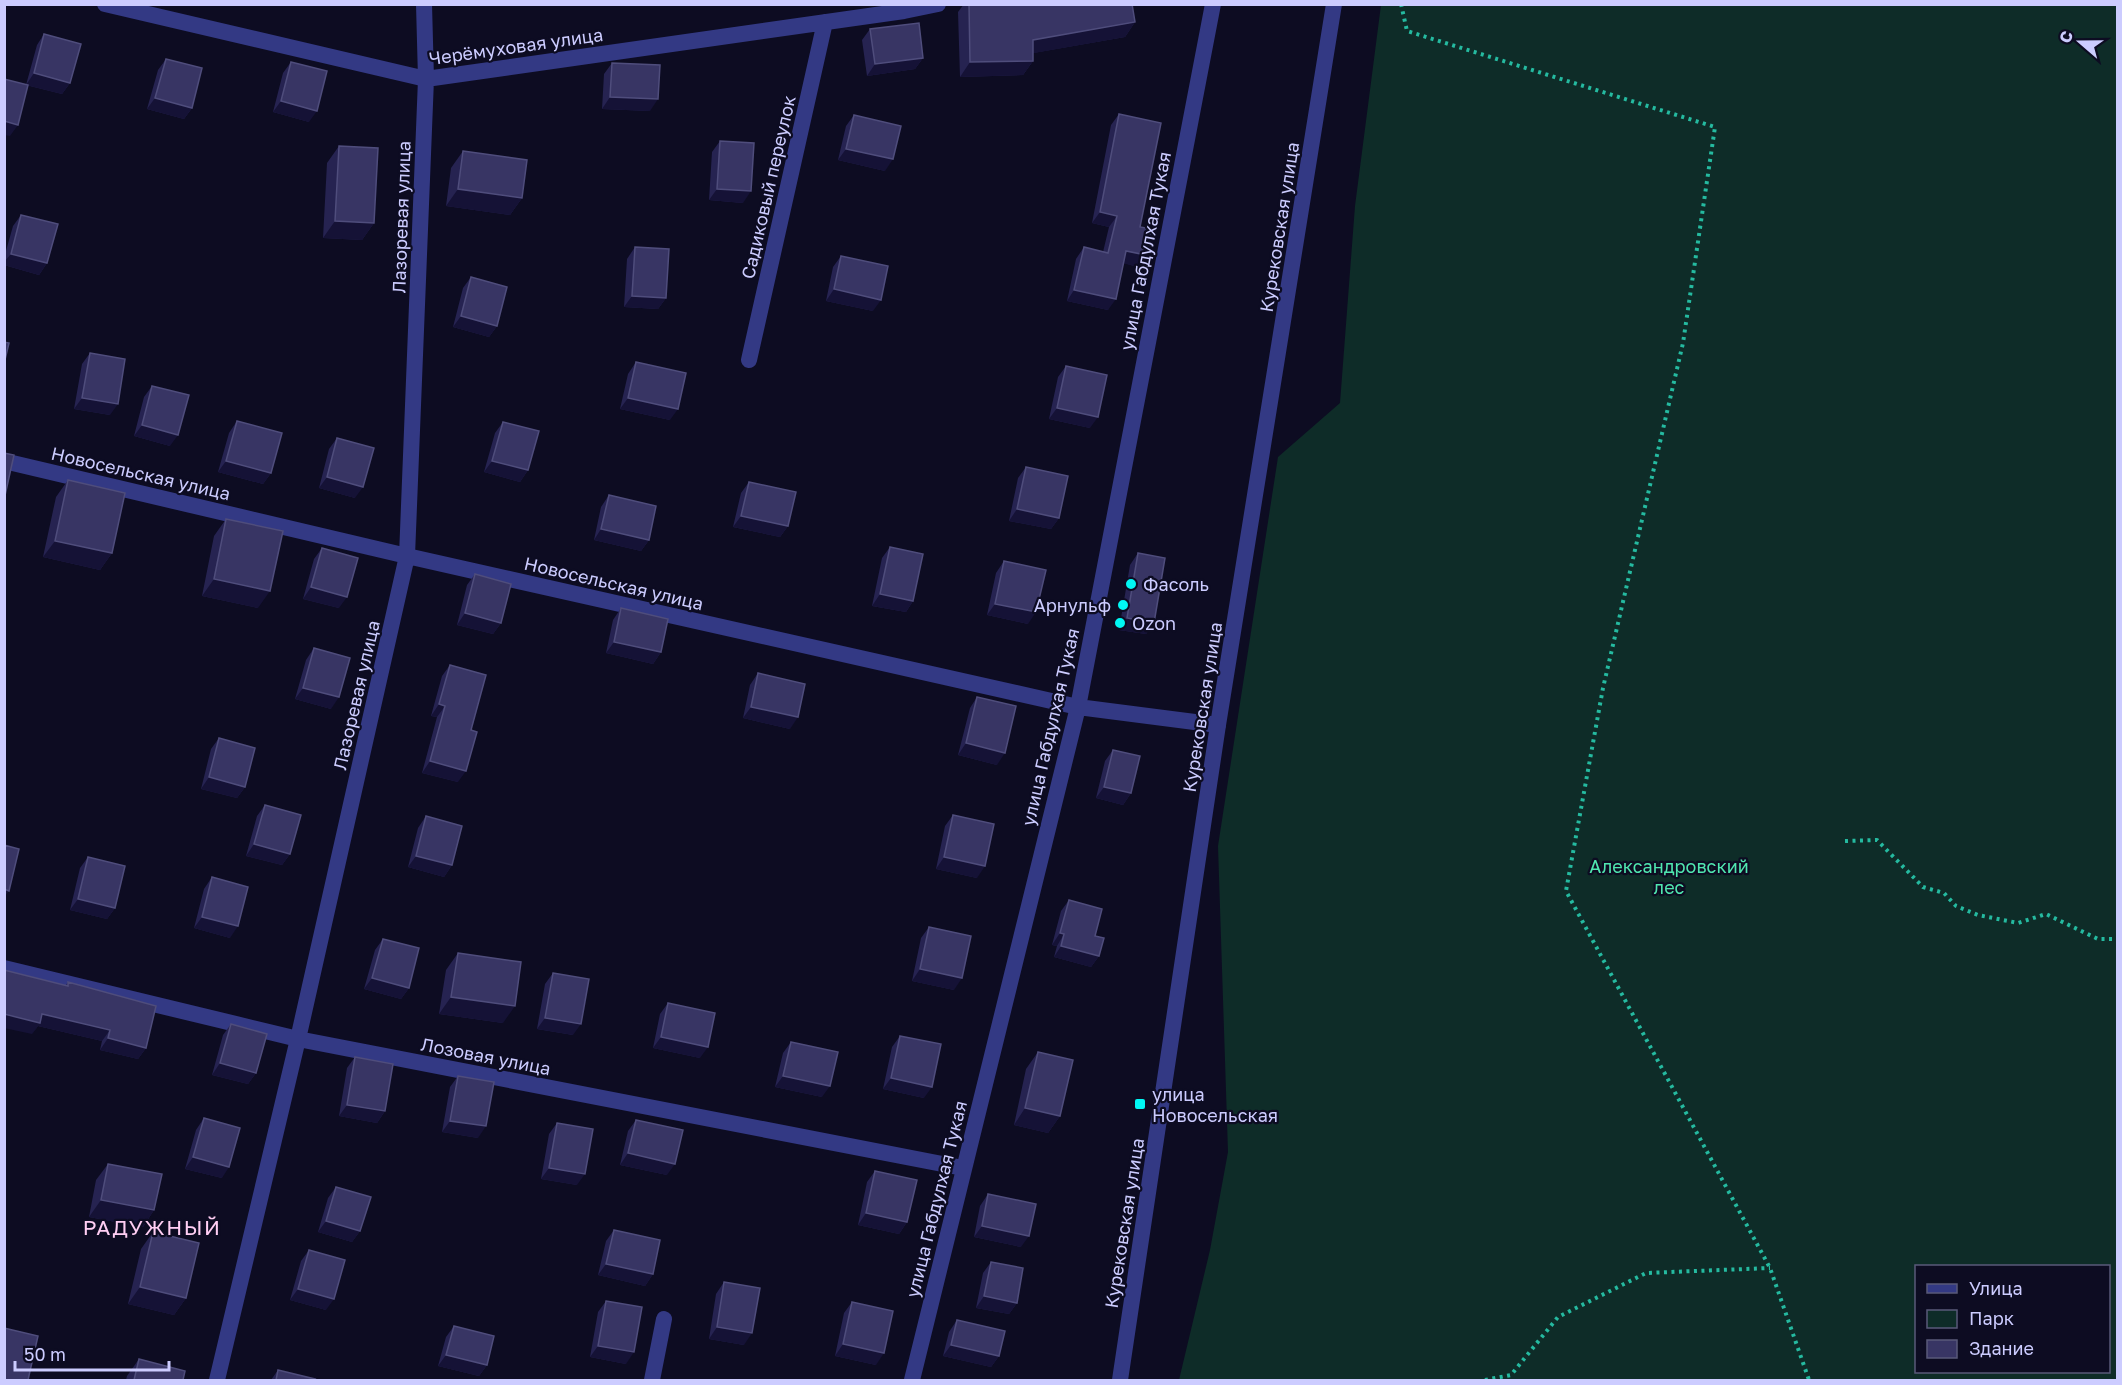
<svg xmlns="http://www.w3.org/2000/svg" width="2122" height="1385" viewBox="0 0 2122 1385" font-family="'Golos Text',sans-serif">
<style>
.green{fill:#0e2c28;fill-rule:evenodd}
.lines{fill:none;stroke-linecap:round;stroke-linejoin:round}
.path{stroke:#25baa0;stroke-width:4;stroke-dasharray:3 4.5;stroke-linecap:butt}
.minor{stroke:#333984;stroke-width:16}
.tertiary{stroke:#333984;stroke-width:16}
.wall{fill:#262351}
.shaded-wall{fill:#151236}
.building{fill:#383564;stroke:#4f4d7c;stroke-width:1.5}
.poi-dot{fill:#00f7f4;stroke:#0d0c22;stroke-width:2}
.labels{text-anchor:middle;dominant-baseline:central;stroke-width:4.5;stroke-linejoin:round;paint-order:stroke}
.street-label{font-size:18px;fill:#ccf;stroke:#0d0c22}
.poi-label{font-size:18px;fill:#ccf;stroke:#0d0c22;text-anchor:start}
.park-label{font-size:18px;fill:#50e7b0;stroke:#0d0c22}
.quarter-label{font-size:21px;letter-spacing:1.5px;fill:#ffcef3;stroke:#0d0c22}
</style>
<rect width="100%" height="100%" fill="#0d0c22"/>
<path class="green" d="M1381,5h736v1375h-938l31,-130 18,-98 -10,-306 60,-389 62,-54 15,-197zM1916,1266h192v106h-192z"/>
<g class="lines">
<path class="path" d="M1401,4l6,27 308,96 -32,216 -80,345 -37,203 204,377 39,112
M1845,841l32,-1 46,47 21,6 12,13 22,9 40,8 28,-9 52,25h20
M1485,1380l26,-5 47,-58 88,-44 124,-5"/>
<path class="minor" d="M105,4l321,75 478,-68 34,-7
M749,360l76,-338
M4,461l403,95 671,151 140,18
M4,968l294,71 665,129
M217,1380l81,-341 109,-483 19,-477 -2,-75
M652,1380l12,-61
M912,1380l166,-673 135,-703"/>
<path class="tertiary" d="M1120,1380l98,-655 116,-721"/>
</g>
<path class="wall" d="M964,4h168l3,18 -10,15 -92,16v8l-10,14 -63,2 -2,-65z
M870,29l53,29 -8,11 -48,7 -5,-36z
M44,34l26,49 -8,11 -36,-9 11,-40z
M166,59l26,49 -8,11 -37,-10 11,-39z
M291,62l18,60 -36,-10 10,-39z
M612,63l38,48 -48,-2 2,-35z
M1119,114l27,141 -8,12 -14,-4 -16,47 -41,-9 9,-42 8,-12 19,5 6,-25 -17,-4 19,-98z
M854,115l31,56 -47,-11 8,-34z
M720,141l23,62 -34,-3 3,-48z
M339,146l35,77 -12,17 -39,-2 4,-75z
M463,151l59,47 -12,17 -64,-9 5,-38z
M21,215l26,48 -8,12 -35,-10v-7l9,-32z
M635,247l31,51 -8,11 -34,-2 3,-48z
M841,256l32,55 -47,-10 7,-34z
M471,277l26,49 -8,11 -36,-10 10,-39z
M90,353l20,62 -36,-6 8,-45z
M636,362l34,58 -50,-11 8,-35z
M1066,366l24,62 -41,-9 9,-42z
M152,386l18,60 -36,-10 10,-39z
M237,421l34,52 -8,11 -45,-12 11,-39z
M503,422l25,48 -8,12 -36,-10 11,-39z
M337,438l18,60 -36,-10 10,-39z
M1026,467l33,51 -8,11 -42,-8 9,-43z
M68,480l44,73 -12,17 -57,-13 13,-60z
M749,482l39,44 -8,11 -47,-10 8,-34z
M609,495l40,45 -8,11 -47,-11 7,-33z
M226,519l32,89 -56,-12 12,-60z
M890,547l23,54 -7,11 -34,-6 10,-48z
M322,548l17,60 -36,-9 11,-40z
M1138,553l16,70 -8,11 -27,-4 11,-65z
M1004,561l24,63 -41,-9 9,-42z
M475,574l26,49 -8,11 -36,-9 10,-40z
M621,608l40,44 -8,12 -47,-11 7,-33z
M314,648l17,61 -36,-10 11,-39z
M450,665l8,117 -36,-9 15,-56 -6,-1 11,-40z
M758,673l32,56 -47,-11 7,-33z
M977,697l20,68 -39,-10 12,-47z
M219,738l26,49 -8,11 -36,-9 10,-40z
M1113,750l18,43 -8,12 -27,-7 9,-37z
M265,805l25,49 -8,11 -36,-9 11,-40z
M953,815l24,63 -41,-9 9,-43z
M426,816l26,49 -8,12 -36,-10 10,-39z
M88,857l27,51 -8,11 -37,-9 10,-42z
M212,877l18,61 -36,-10 10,-39z
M1069,900l30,56 -8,11 -37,-10 3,-11 -5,-1 9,-34z
M929,927l25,63 -42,-9 9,-43z
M383,939l26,49 -8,11 -37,-10 11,-39z
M458,953l45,70 -64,-9 7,-44z
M553,973l20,62 -36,-6 8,-45z
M68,982l78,66 -8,11 -38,-9 2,-9 -64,-15 -6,8z
M668,1003l32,55 -47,-10 7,-34z
M231,1024l25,49 -8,11 -36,-9 11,-40z
M900,1036l24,62 -41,-9 9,-42z
M791,1042l31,55 -47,-10 8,-34z
M1038,1052l22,64 -12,17 -34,-8 12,-56z
M355,1057l30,54 -8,12 -38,-7 8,-48z
M458,1076l20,62 -36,-6 8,-45z
M204,1118l18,60 -37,-9 11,-39z
M636,1120l31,55 -47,-10 8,-34z
M557,1123l20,62 -36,-6 8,-45z
M108,1164l46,46 -11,17 -54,-10 7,-37z
M875,1171l32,51 -8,12 -41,-9 9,-43z
M336,1187l24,44 -8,11 -34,-10 10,-34z
M988,1194l33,53 -47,-10 6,-31z
M614,1230l39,44 -8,12 -47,-11 8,-34z
M153,1232l33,66 -12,17 -46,-11 13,-55z
M309,1250l17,60 -36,-10 11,-39z
M991,1262l26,41 -8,11 -33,-6 7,-35z
M724,1282l20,63 -35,-6 7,-45z
M606,1301l20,63 -36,-7 8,-45z
M852,1302l24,63 -41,-9 9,-43z
M957,1320l42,36 -8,11 -48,-11 6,-24z
M454,1326l33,39 -8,11 -41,-10 8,-29z
M139,1359l44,21h-57l1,-4z
M278,1370l36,10h-43z"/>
<path class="shaded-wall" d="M1135,22l-10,15 -102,18 10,-15z
M923,58l-8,11 -48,7 8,-12z
M1033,61l-10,14 -63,2 10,-15z
M34,73l36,10 -8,11 -36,-9z
M610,97l48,2 -8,12 -48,-2z
M155,98l37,10 -8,11 -37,-10z
M281,101l36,10 -8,11 -36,-10z
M4,121l14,4 -8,11 -6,-1z
M846,149l47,10 -8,12 -47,-11z
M458,189l64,9 -12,17 -64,-9z
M717,189l34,2 -8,12 -34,-3z
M1100,212l17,4 -8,11 -17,-4z
M335,221l39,2 -12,17 -39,-2z
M1126,251l20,4 -8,12 -20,-5z
M11,254l36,9 -8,12 -35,-10v-3z
M834,289l47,11 -8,11 -47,-10z
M1074,290l42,9 -8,11 -41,-9z
M632,296l34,2 -8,11 -34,-2z
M461,316l36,10 -8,11 -36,-10z
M82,398l36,6 -8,11 -36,-6z
M628,398l50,11 -8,11 -50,-11z
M1057,408l41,9 -8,11 -41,-9z
M142,425l36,10 -8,11 -36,-10z
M226,461l45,12 -8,11 -45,-12z
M492,461l36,9 -8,12 -36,-10z
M327,477l36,10 -8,11 -36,-10z
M1017,509l42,9 -8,11 -42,-8z
M741,516l47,10 -8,11 -47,-10z
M601,529l48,11 -8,11 -47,-11z
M55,541l57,12 -12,17 -57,-13z
M214,579l56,12 -12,17 -56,-12z
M311,587l36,10 -8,11 -36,-9z
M880,594l33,7 -7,11 -34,-6z
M995,604l41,8 -8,12 -41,-9z
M465,613l36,10 -8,11 -36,-9z
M1127,618l27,5 -8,11 -27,-4z
M614,642l47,10 -8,12 -47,-11z
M303,688l36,9 -8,12 -36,-10z
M439,704l6,2 -8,11 -6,-1z
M751,707l47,10 -8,12 -47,-11z
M966,743l39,10 -8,12 -39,-10z
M430,761l36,10 -8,11 -36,-9z
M209,777l36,10 -8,11 -36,-9z
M1104,787l27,6 -8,12 -27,-7z
M254,844l36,10 -8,11 -36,-9z
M416,856l36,9 -8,12 -36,-10z
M944,857l41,9 -8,12 -41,-9z
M4,889l5,2 -5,6z
M78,899l37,9 -8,11 -37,-9z
M202,917l36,9 -8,12 -36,-10z
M1060,933l4,1 -7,12 -5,-1z
M1061,946l38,10 -8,11 -37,-10z
M920,969l42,9 -8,12 -42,-9z
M372,978l37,10 -8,11 -37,-10z
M451,997l64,9 -12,17 -64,-9z
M4,1014h38l68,16 -8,11 -64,-15 -6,8 -28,-6z
M545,1018l36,6 -8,11 -36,-6z
M661,1037l47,10 -8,11 -47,-10z
M108,1038l38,10 -8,11 -38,-9z
M220,1063l36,10 -8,11 -36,-9z
M783,1076l47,10 -8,11 -47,-10z
M891,1078l41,9 -8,11 -41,-9z
M347,1105l38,6 -8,12 -38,-7z
M1025,1108l35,8 -12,17 -34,-8z
M450,1121l36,5 -8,12 -36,-6z
M628,1153l47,11 -8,11 -47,-10z
M193,1157l36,10 -7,11 -37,-9z
M549,1168l36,6 -8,11 -36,-6z
M101,1200l53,10 -11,17 -54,-10z
M866,1213l41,9 -8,12 -41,-9z
M326,1221l34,10 -8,11 -34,-10z
M982,1226l47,10 -8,11 -47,-10z
M606,1264l47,10 -8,12 -47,-11z
M140,1287l46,11 -12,17 -46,-11z
M298,1289l36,10 -8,11 -36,-10z
M984,1296l33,7 -8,11 -33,-6z
M717,1327l35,6 -8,12 -35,-6z
M843,1344l41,9 -8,12 -41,-9z
M951,1345l48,11 -8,11 -48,-11z
M598,1346l36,6 -8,12 -36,-7z
M446,1355l41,10 -8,11 -41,-10z"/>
<path class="building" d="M969,4h163l3,18 -102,18v21l-63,1z
M919,23l4,35 -48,6 -5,-35z
M44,34l37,10 -11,39 -36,-10z
M166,59l36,9 -10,40 -37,-10z
M291,62l36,9 -10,40 -36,-10z
M612,63l48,2 -2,34 -48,-2z
M4,79l24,6 -10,40 -14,-4z
M1119,114l42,9 -21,104 12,2 -6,26 -20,-4 -10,48 -42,-9 10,-43 24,6 9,-37 -17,-4z
M854,115l47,11 -8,33 -47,-10z
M720,141l34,2 -3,48 -34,-2z
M339,146l39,2 -4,75 -39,-2z
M463,151l64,9 -5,38 -64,-9z
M21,215l37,9 -11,39 -36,-9z
M635,247l34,2 -3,49 -34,-2z
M841,256l47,10 -7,34 -47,-11z
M471,277l36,10 -10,39 -36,-10z
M4,342l5,1 -5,21z
M90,353l35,6 -7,45 -36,-6z
M636,362l50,11 -8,36 -50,-11z
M1066,366l41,9 -9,42 -41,-9z
M152,386l37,9 -11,40 -36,-10z
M237,421l45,12 -11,40 -45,-12z
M503,422l36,9 -11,39 -36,-9z
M337,438l37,10 -11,39 -36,-10z
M4,453l10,2 -10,45z
M1026,467l42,9 -9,42 -42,-9z
M68,480l57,13 -13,60 -57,-12z
M749,482l47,10 -8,34 -47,-10z
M609,495l47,11 -7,34 -48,-11z
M226,519l57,12 -13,60 -56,-12z
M890,547l33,7 -10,47 -33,-7z
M322,548l36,10 -11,39 -36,-10z
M1138,553l27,5 -11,65 -27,-5z
M1004,561l42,9 -10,42 -41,-8z
M475,574l36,10 -10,39 -36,-10z
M621,608l47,11 -7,33 -47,-10z
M314,648l36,10 -11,39 -36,-9z
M450,665l36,10 -15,55 6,2 -11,39 -36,-10 15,-55 -6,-2z
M758,673l47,11 -7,33 -47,-10z
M977,697l39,9 -11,47 -39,-10z
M219,738l36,10 -10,39 -36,-10z
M1113,750l27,6 -9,37 -27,-6z
M265,805l36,10 -11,39 -36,-10z
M953,815l41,9 -9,42 -41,-9z
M426,816l36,10 -10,39 -36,-9z
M4,845l15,4 -10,42 -5,-2z
M88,857l37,9 -10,42 -37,-9z
M212,877l36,10 -10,39 -36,-9z
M1069,900l33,9 -7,27 9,2 -5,18 -38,-10 3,-12 -4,-1z
M929,927l42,9 -9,42 -42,-9z
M383,939l36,9 -10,40 -37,-10z
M458,953l63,9 -6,44 -64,-9z
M4,970l64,16v-4l88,24 -10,42 -38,-10 2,-8 -68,-16 -2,9 -36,-9z
M553,973l36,6 -8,45 -36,-6z
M668,1003l47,10 -7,34 -47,-10z
M231,1024l36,10 -11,39 -36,-10z
M900,1036l41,8 -9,43 -41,-9z
M791,1042l47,10 -8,34 -47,-10z
M1038,1052l35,8 -13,56 -35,-8z
M355,1057l38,7 -8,47 -38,-6z
M458,1076l36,6 -8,44 -36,-5z
M204,1118l36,10 -11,39 -36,-10z
M636,1120l47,10 -8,34 -47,-11z
M557,1123l36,6 -8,45 -36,-6z
M108,1164l54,10 -8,36 -53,-10z
M875,1171l42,9 -10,42 -41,-9z
M336,1187l35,10 -11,34 -34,-10z
M988,1194l48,10 -7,32 -47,-10z
M614,1230l46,10 -7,34 -47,-10z
M153,1232l46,11 -13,55 -46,-11z
M309,1250l36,10 -11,39 -36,-10z
M991,1262l32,6 -6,35 -33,-7z
M724,1282l36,6 -8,45 -35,-6z
M606,1301l36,6 -8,45 -36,-6z
M852,1302l41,9 -9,42 -41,-9z
M957,1320l48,11 -6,25 -48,-11z
M454,1326l40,10 -7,29 -41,-10z
M4,1328l34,8 -10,44h-24z
M139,1359l46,12 -2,9h-49z
M278,1370l37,9 -1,1h-38z"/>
<g class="poi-dot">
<circle cx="1131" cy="584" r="6"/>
<circle cx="1123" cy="605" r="6"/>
<circle cx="1120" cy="623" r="6"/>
<rect x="1134" y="1098" width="12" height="12" rx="3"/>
</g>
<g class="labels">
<g class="street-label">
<text transform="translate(516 46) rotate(-8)">Черёмуховая улица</text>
<text transform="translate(768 187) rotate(-77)">Садиковый переулок</text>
<text transform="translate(401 217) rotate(-88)">Лазоревая улица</text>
<text transform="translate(1279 227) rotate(-81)">Курековская улица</text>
<text transform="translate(1145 251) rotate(-79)">улица Габдулхая Тукая</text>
<text transform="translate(141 473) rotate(13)">Новосельская улица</text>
<text transform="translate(614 583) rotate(13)">Новосельская улица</text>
<text transform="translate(356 695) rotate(-77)">Лазоревая улица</text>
<text transform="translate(1202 707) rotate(-81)">Курековская улица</text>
<text transform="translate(1050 727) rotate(-77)">улица Габдулхая Тукая</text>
<text transform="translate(486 1056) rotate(11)">Лозовая улица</text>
<text transform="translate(936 1199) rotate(-76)">улица Габдулхая Тукая</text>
<text transform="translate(1124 1223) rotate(-81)">Курековская улица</text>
</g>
<g class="poi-label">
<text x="1143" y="584">Фасоль</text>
<text x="1111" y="605" text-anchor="end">Арнульф</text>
<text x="1132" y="623">Ozon</text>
<text x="1152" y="1094">улица<tspan x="1152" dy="21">Новосельская</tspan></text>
</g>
<g class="park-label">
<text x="1669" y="866">Александровский<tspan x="1669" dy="21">лес</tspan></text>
</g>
<g class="quarter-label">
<text x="152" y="1227">РАДУЖНЫЙ</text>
</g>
</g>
<rect width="2122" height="1385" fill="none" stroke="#ccccff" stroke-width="12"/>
<rect x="1915" y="1265" width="195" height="108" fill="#0d0c22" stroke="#59597a" stroke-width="1.5"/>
<rect x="1927" y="1284" width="30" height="9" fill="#333984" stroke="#59597a" stroke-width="1.5"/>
<text x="1969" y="1295" font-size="18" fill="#ccccff">Улица</text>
<rect x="1927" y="1310" width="30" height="18" fill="#0e2c28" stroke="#59597a" stroke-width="1.5"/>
<text x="1969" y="1325" font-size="18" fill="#ccccff">Парк</text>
<rect x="1927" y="1340" width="30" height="18" fill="#383564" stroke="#59597a" stroke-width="1.5"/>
<text x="1969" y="1355" font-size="18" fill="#ccccff">Здание</text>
<g transform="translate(2080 42) rotate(290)" stroke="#0d0c22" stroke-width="4.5" paint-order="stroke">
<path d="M0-4.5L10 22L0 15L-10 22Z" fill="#ccccff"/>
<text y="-9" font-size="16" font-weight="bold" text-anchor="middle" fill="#ccccff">С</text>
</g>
<path d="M15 1361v9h154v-9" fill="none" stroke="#ccccff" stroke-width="3"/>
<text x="24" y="1361" font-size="18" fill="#ccccff" stroke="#0d0c22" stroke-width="4.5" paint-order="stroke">50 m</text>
</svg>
